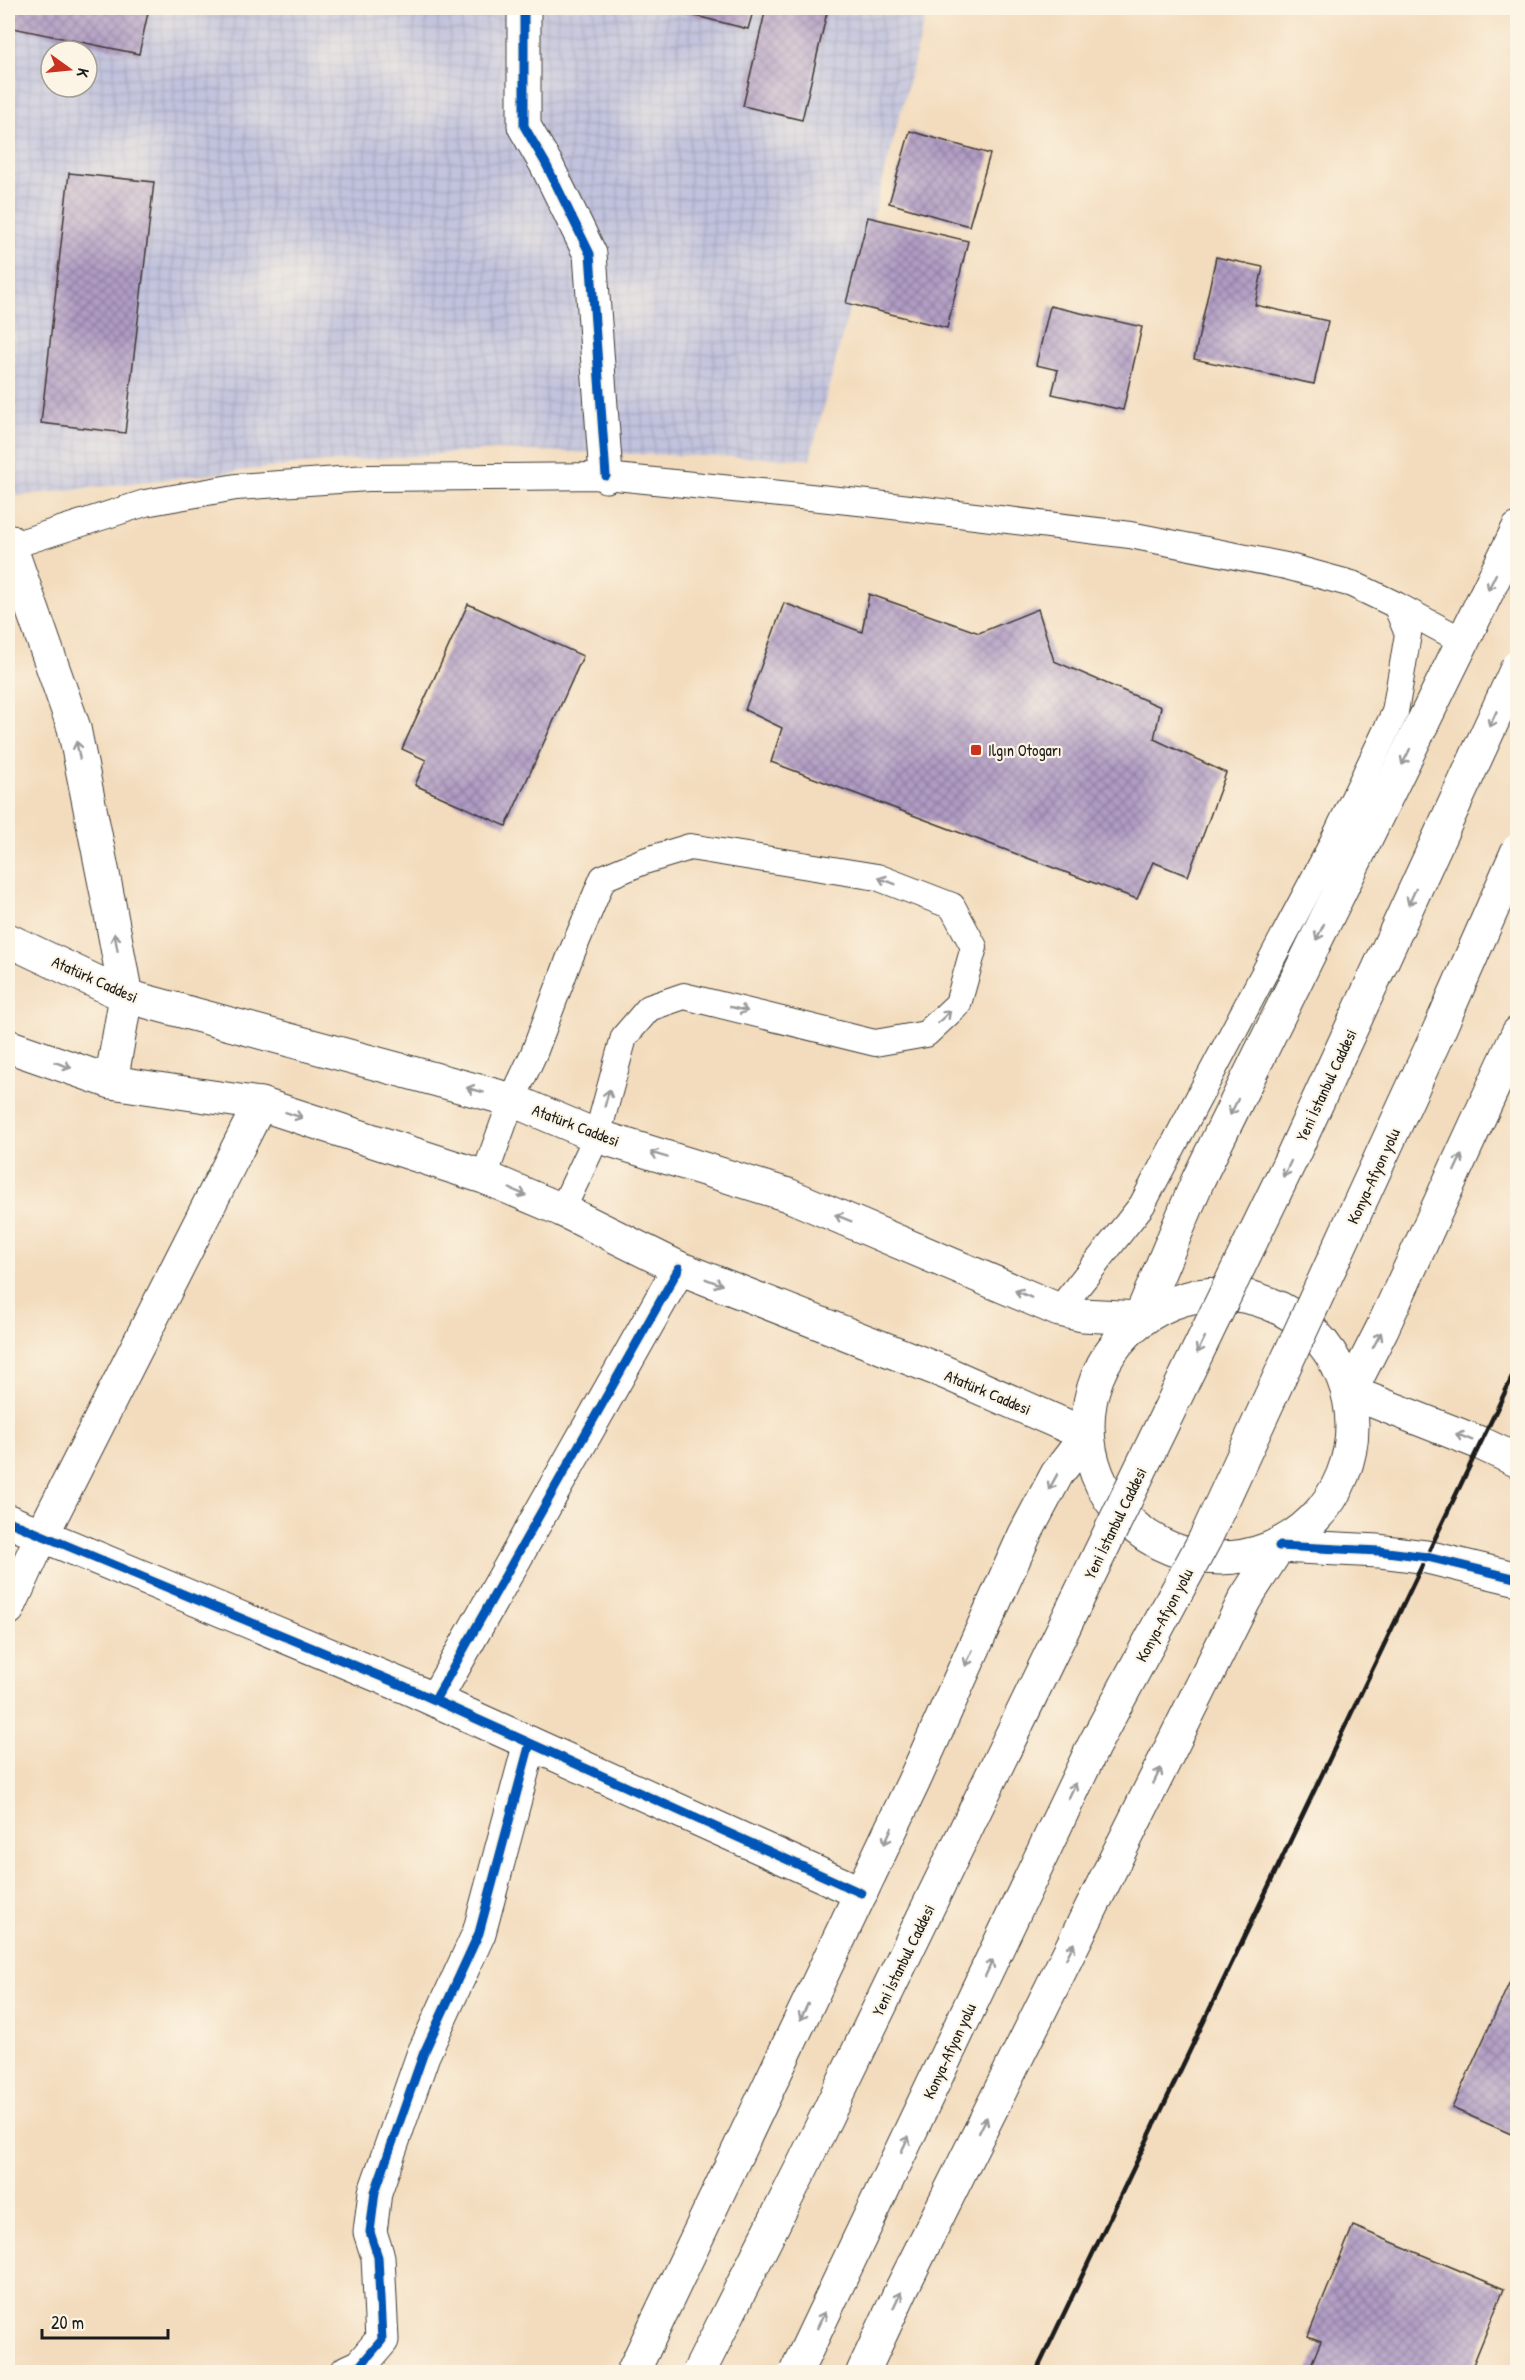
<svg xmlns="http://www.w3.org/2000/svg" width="1525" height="2380" viewBox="0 0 1525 2380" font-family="'Patrick Hand',sans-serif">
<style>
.industrial{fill:url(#industrial-grid);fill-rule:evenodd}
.building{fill:url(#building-cross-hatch)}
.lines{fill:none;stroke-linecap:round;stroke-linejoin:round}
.lane-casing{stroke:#3c3934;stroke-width:28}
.street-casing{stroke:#3c3934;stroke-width:35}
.secondary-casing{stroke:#3c3934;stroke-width:35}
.highway-casing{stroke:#3c3934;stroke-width:35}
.lane{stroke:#fff;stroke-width:26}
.street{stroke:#fff;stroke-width:33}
.secondary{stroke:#fff;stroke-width:33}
.highway{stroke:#fff;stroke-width:33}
.rail{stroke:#1c1c1c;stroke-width:4.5}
.highway-bridge-casing{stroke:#3c3934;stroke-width:35;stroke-linecap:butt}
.highway-bridge{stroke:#fff;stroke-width:33}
.cycleway-casing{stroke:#fcf5e5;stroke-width:13}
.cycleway{stroke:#0057b8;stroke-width:9}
.oneway{stroke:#999}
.poi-dot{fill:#c8321e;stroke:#fcf5e5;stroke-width:2}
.labels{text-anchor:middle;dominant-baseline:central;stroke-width:4.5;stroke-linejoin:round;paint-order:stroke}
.poi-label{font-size:16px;fill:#1c1c1c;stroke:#fcf5e5;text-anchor:start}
.street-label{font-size:16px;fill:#1c1c1c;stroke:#fcf5e5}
</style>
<defs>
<pattern id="industrial-grid" width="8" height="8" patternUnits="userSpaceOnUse" patternTransform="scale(1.5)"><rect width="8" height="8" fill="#c1c2dd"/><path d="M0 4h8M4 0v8" fill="none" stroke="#a5a6bd"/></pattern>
<pattern id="building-cross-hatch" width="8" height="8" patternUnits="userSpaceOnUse" patternTransform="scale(1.5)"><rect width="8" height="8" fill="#b09bc4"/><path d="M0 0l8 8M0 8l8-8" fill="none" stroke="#8e7e9e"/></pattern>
</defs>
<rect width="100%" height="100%" fill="#fcf5e5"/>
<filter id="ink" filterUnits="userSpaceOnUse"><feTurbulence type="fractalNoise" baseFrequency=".0167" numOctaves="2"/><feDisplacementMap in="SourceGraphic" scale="12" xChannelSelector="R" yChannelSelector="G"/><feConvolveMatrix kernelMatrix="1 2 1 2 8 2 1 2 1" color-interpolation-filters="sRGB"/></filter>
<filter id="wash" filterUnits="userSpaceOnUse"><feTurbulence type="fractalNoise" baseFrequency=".008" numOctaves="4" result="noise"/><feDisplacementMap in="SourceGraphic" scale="24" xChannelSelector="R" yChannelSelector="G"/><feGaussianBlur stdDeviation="1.35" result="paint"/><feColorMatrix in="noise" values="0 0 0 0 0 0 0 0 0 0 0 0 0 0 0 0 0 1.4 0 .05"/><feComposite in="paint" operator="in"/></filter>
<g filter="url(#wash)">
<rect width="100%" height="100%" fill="#f3dcbd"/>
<path class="industrial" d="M8,8h920l-118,451 -315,-9 -183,13 -295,33 -9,-32zM51,51h36v36h-36z"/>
<g id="blocks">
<path class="building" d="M8,8h141l-10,46 -131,-27z
M664,8h90l-6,21z
M766,8h62l-26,112 -59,-14z
M910,131l80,23 -21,72 -80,-23z
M69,173l85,9 -29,251 -84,-10z
M868,217l100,24 -21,87 -101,-25z
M1216,257l47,10 -8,38 73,16 -14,63 -120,-25z
M1050,306l92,21 -19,83 -71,-16 6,-24 -22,-5z
M869,594l110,39 59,-24 16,52 107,46 -7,32 72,34 -38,103 -35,-14 -16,37 -366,-137 11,-34 -37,-18 39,-107 78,29z
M468,604l115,52 -77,170 -91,-41 11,-25 -24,-11z
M1518,1964v173l-66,-29z
M1353,2226l151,63 -34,83h-162l13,-31 -13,-5z"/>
</g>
</g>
<g filter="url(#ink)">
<use href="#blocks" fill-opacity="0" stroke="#3c3934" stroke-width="1.5"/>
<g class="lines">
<g class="lane-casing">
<path id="lane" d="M10,546l135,-43 91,-16 132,-9 238,-2 262,27 262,32 156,31 66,18 44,21 12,29 -13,78 -67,140 -186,353 -83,105
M1396,605l67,36
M484,1177l28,-77 22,-47 36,-96 33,-79 41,-17 46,-14 187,30 75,29 22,41 -16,57 -32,30 -51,9 -191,-47 -35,12 -25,29 -27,99 -35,74"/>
</g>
<g class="street-casing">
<path id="street" d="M524,8v118l22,38 44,90 16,222
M8,1521l398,166 455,206
M8,1609l34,-74 218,-431
M435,1700l244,-432
M347,2372l13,-6 22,-26 -4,-83 -8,-25 5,-40 48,-137 56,-122 51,-190"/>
</g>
<g class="secondary-casing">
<path id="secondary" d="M8,540l66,188 35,176 17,92 -15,86
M8,940l118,56 386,104 85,36 191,59 271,115 23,5 58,3
M8,1046l103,36 149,22 224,73 78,33 117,58 265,104 143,63
M1350,1392l130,51 38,18
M1279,1546l100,5 48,6 91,22"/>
</g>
<g class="highway-casing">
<path id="highway" d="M1088 1426a132 132 0 1 1 264 0a132 132 0 1 1-264 0Z
M1140,1318l58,-138 320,-651
M1350,1392l32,-63 136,-296
M633,2372l281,-591 111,-247 32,-60 30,-39
M863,2372l40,-86 342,-687 34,-53"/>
</g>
<use href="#lane" class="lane"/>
<use href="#street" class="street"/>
<use href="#secondary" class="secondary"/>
<use href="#highway" class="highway"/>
<path class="rail" d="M1036,2372l482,-1007"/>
<g class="highway-bridge-casing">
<path id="highway-bridge" d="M699,2372l102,-203 492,-1014 225,-489
M796,2372l297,-625 112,-208 232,-504 81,-185"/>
</g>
<use href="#highway-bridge" class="highway-bridge"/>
<g class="cycleway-casing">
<path id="cycleway" d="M524,8v118l22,38 44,90 16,222
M8,1521l398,166 455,206
M1279,1546l100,5 48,6 91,22
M435,1700l244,-432
M347,2372l13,-6 22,-26 -4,-83 -8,-25 5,-40 48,-137 56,-122 51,-190"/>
</g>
<use href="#cycleway" class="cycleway"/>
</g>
<defs><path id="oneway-shaft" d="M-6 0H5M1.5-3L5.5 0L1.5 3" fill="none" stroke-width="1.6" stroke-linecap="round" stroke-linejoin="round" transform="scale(1.5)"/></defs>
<g class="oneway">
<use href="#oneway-shaft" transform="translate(1492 582) rotate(116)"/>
<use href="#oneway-shaft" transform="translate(1493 719) rotate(115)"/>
<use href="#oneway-shaft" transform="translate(78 750) rotate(-101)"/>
<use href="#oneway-shaft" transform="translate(1406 757) rotate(116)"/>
<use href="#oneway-shaft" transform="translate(887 881) rotate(-159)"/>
<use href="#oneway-shaft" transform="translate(1412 897) rotate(115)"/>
<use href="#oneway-shaft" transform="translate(1320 932) rotate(116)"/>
<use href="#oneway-shaft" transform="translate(116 942) rotate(-100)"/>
<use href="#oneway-shaft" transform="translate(739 1009) rotate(14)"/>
<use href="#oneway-shaft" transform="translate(944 1017) rotate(-43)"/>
<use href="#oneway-shaft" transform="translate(63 1065) rotate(19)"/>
<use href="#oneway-shaft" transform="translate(475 1090) rotate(-165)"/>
<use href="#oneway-shaft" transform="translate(607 1098) rotate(-75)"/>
<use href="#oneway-shaft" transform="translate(1234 1107) rotate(116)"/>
<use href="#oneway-shaft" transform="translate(294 1115) rotate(18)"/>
<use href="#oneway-shaft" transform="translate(659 1155) rotate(-163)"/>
<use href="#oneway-shaft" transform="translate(1458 1163) rotate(-65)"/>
<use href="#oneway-shaft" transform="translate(1287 1169) rotate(116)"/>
<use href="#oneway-shaft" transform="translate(518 1192) rotate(23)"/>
<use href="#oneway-shaft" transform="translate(843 1218) rotate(-158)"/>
<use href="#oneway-shaft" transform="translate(714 1282) rotate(21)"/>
<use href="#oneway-shaft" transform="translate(1023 1294) rotate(-156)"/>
<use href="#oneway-shaft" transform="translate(1377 1340) rotate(-62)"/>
<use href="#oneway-shaft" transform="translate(1201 1345) rotate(116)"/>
<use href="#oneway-shaft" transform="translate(1464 1437) rotate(-158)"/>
<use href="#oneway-shaft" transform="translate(1053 1482) rotate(119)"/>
<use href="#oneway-shaft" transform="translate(969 1658) rotate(114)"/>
<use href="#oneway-shaft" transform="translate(1157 1776) rotate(-64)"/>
<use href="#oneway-shaft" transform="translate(1072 1791) rotate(-65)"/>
<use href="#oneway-shaft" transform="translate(888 1836) rotate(115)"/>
<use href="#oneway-shaft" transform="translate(1070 1951) rotate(-64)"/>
<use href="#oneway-shaft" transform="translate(989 1968) rotate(-65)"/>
<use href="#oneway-shaft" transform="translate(804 2012) rotate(115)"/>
<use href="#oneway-shaft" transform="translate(983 2125) rotate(-64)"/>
<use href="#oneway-shaft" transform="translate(905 2144) rotate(-65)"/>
<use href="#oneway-shaft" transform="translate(897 2300) rotate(-65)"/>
<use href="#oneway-shaft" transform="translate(821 2320) rotate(-65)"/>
</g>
</g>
<rect class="poi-dot" x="970" y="744" width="12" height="12" rx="3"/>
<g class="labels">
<g class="poi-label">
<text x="988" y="750">Ilgın Otogarı</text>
</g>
<g class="street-label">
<text transform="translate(95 979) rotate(24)">Atatürk Caddesi</text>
<text transform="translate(1326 1085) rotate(-65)">Yeni İstanbul Caddesi</text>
<text transform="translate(576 1125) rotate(21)">Atatürk Caddesi</text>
<text transform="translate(1373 1176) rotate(-65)">Konya-Afyon yolu</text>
<text transform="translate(988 1392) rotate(23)">Atatürk Caddesi</text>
<text transform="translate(1115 1523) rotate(-64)">Yeni İstanbul Caddesi</text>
<text transform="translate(1164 1615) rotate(-62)">Konya-Afyon yolu</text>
<text transform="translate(903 1960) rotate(-64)">Yeni İstanbul Caddesi</text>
<text transform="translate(949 2051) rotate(-65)">Konya-Afyon yolu</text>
</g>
</g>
<rect width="1525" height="2380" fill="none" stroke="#fcf5e5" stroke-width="30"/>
<g transform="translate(69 69) rotate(105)"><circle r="28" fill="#fcf5e5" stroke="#a29e95" stroke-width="1.5"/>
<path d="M0-4.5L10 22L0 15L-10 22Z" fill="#c8321e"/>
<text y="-9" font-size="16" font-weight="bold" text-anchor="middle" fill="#1c1c1c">K</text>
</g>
<path d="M42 2329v9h126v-9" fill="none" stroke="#1c1c1c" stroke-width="3"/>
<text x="51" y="2329" font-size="18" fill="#1c1c1c" stroke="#fcf5e5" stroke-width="4.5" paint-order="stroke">20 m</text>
</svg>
